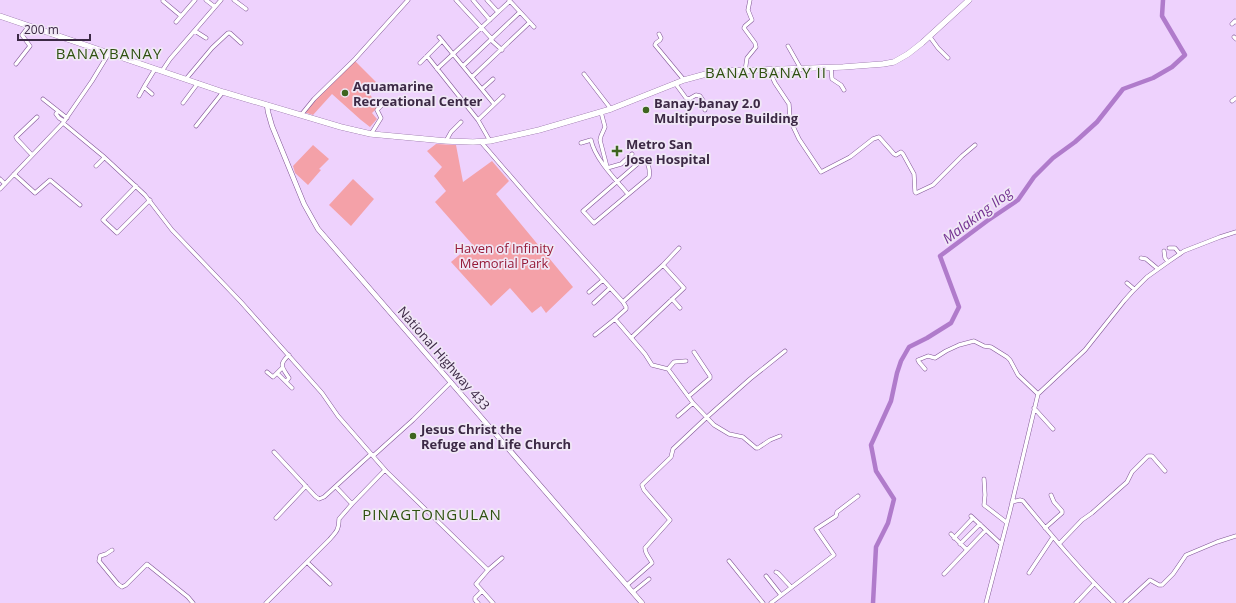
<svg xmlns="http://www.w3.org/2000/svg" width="1236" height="603" viewBox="0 0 1236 603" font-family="'Open Sans',sans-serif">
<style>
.green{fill:#f4a1a8}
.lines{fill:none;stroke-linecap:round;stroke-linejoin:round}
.river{stroke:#b07bcb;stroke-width:4.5}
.minor-casing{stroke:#815696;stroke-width:4.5}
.major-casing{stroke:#815696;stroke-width:5.5}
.highway-casing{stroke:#815696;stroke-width:6}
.minor{stroke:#fff;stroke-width:3.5}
.major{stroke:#fff;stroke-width:4.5}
.highway{stroke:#fff;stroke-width:5.5}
.poi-dot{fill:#3e651f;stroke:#f0e7f6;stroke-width:1.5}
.labels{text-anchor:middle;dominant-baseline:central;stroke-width:3.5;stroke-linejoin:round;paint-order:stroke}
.poi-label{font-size:13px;font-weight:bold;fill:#3c2945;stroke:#f0e7f6;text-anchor:start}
.park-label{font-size:13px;fill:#961a38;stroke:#f0e7f6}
.street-label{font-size:13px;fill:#3c2945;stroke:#f0e7f6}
.water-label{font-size:14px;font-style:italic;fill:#733191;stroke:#f0e7f6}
.quarter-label{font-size:15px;letter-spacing:1px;fill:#2f5110;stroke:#f0e7f6}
</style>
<rect width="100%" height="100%" fill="#eed2fd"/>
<path class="green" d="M354,60l22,22 -9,9 12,15 -7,7 5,6 -7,8 -9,-7 -29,-26 -19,21 -9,-3z
M436,144l20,1 7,37 29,-21 17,20 -13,13 77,93 -27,26 -5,-7 -9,7 -22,-25 -19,18 -40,-44 21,-18 -37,-42 11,-11 -12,-15 8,-9 -15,-16z
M313,145l16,14 -10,10 2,1 -13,15 -13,-12 -2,-7z
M353,179l21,20 -23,27 -22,-21z"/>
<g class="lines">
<path class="river" d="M873,603l3,-56 12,-24 6,-24 -18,-28 -5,-26 20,-44 6,-28 4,-12 8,-14 18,-9 24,-15 8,-16 -19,-51 47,-35 31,-21 16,-23 19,-19 22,-16 22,-20 26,-33 30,-11 19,-11 13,-12 -23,-39 1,-16"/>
<g class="minor-casing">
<path id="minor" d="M206,0l9,7
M234,0l12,9
M456,0l36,39
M473,0l17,20
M487,0l11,12
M509,0l25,27
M163,1l18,15
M176,22l19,-22
M1232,24l3,-3 1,1
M195,31l11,7
M659,34l2,4 -1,2 -4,3 -1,2 29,35
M439,37l55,67
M930,37l8,11 10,10
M1234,37l2,2
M491,40l11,10
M788,46l13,23
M427,56l51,64 12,21
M420,63l22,-22
M16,64l14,-18 -8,-11 7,-9
M463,66l57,-54
M831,68l1,11 9,6 3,5
M437,69l73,-68
M769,70l6,13 14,21 1,16 9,19 22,33 29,-15 23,-18 6,-2 15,17 2,1 5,-3 2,2 11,20 1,18 1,1 17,-8 29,-29 13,-11
M162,71l8,-12 51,-59
M745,71l2,-13 9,-11 -1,-4 -11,-15 1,-2 7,-6 -4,-10 2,-10
M584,74l27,35
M472,77l57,-54
M186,79l26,-31 16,-15h2l11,10
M675,83l11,15 3,1 7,-4 4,1 6,9 -1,5
M482,89l11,-10
M152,94l-8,-7 11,-18
M139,96l5,-9
M43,99l24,19
M1232,101l4,-3
M183,103l15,-20
M58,111l-2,3 3,4 5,3
M601,112l4,15 -4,9 -1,4 7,27
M301,115l13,-16 41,-40 53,-59
M478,120l25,-24
M63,123l40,33 42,39 27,35 69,72 81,91 16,23 48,55 102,99 -12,14 17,19
M196,126l27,-34
M371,134l10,-16 -4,-8 5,-5
M446,141l5,-9 10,-10
M481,142l57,66 85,94 40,-37 21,23 -53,50
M581,143l10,-3c4,19 25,40 37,54
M32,155l-15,-16 -1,-2 21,-20
M642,160h3c4,3 5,12 4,17l-55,46 -11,-12z
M96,166l8,-8
M607,168l14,-4 11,-10
M14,174l21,19 15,-13 30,25
M0,179l5,5
M136,186l-33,34 14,13 33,-33
M0,189l63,-66 29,-42 17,-28
M1169,248h6l5,6
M1164,251l1,7 3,4
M1141,258l5,1 12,10
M663,265l16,-17
M1127,283l7,6
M589,292l14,-12
M672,299l8,9
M623,302l3,5v2l-11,10 30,35 7,11 16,4 25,34 21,22 15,9 14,3 13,11h2l12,-8 10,-4
M594,303l16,-15
M595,335l20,-16
M282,368l-5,5 15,15
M668,369l6,-7 12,-1
M925,369l-6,-7 -1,-2 10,-4 7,2 11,-7 13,-6 15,-4 10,5 7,1 16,10 3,3 8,15 20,19
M267,372l6,5 4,-4
M286,382l3,-4c-7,-11 -11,-13 0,-23
M689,396l21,-18v-2l-16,-24
M1034,408l19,21
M678,416l15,-13
M274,452l41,44 4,3 5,-2 47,-43
M373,456l40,-36 38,-38
M984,479l1,16 -1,10 22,17
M336,487l16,17
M1012,502l8,-2 3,1c29,35 58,70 91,102
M971,516l30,28
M276,518l30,-32
M1045,528l17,-15v-2l-8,-9 -3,-7
M951,534l16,16
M954,538l19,-20
M960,544l20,-20
M1059,544l23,-24 10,-7 35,-31 5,-10 16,-16h4l13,15
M112,550l-6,4 -6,2 -1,5 19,23 4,3 4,-2 21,-21 41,33 5,6
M729,561l34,42
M308,563l22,21
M488,570l14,-12
M776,572l2,1 13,14
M1029,573l24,-36
M944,574l42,-44
M766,576l15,19
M627,585l25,-22c-2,-5 -7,-9 -7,-15l25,-28 -26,-30 -2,-5 29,-28 2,-8 33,-31 44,-39 35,-28
M633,592l16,-13
M266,603l63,-63c7,-8 10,-10 10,-21l13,-15 33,-34
M478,603l-3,-3v-2l7,-7
M771,603l63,-48 -18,-26 20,-13 1,-4 21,-16
M986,603l24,-92 28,-117 47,-44 39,-49 8,-9 15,-15 21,-15 16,-11 36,-14 16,-5
M1076,603l18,-19
M1125,603l25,-23 9,5h3l11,-11 13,-19 31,-13 19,-6"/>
</g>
<g class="major-casing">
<path id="major" d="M267,105l1,7 4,14 32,78 14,25 324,374"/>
</g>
<g class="highway-casing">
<path id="highway" d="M0,16l223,76 118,35 30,7 75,7 27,1 17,-1 49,-11 72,-21 73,-29 22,-6 17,-3 120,-4 40,-3 11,-2 14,-8 14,-11 47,-43"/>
</g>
<use href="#minor" class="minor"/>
<use href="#major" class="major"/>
<use href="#highway" class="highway"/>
</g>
<g class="poi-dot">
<circle cx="345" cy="93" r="4"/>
<circle cx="646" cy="110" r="4"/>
<path d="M615 145h4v4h4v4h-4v4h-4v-4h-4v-4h4z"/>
<circle cx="413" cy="436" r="4"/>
</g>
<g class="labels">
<g class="poi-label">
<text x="353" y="86">Aquamarine<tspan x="353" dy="15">Recreational Center</tspan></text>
<text x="654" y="103">Banay-banay 2.0<tspan x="654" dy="15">Multipurpose Building</tspan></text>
<text x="626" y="144">Metro San<tspan x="626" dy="15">Jose Hospital</tspan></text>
<text x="421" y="429">Jesus Christ the<tspan x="421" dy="15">Refuge and Life Church</tspan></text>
</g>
<g class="park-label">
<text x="504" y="248">Haven of Infinity<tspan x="504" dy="15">Memorial Park</tspan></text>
</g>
<g class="street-label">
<text transform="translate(444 358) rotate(49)">National Highway 433</text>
</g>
<g class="water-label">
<text transform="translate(977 215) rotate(-37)">Malaking Ilog</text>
</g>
<g class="quarter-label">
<text x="109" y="53">BANAYBANAY</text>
<text x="766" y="72">BANAYBANAY II</text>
<text x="432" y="514">PINAGTONGULAN</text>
</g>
</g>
<path d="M18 34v6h72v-6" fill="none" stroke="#3c2945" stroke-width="2"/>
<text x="24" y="34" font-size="12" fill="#3c2945" stroke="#f0e7f6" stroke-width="3" paint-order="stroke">200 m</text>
</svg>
